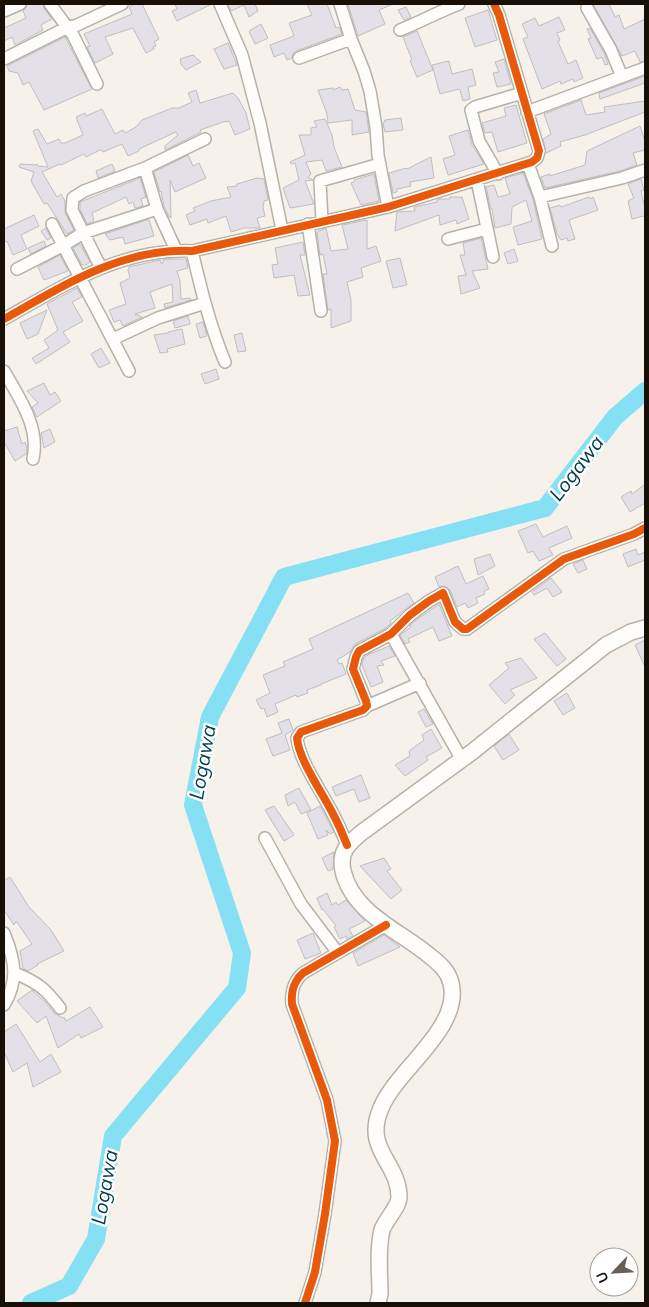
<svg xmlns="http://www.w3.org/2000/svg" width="649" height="1307" viewBox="0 0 649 1307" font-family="Mulish,sans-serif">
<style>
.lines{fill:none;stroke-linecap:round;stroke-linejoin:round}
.river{stroke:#86e0f3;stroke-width:18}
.building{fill:#e3e1e7;stroke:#c0bec1}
.street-casing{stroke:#b7b1a9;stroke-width:14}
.secondary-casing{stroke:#b7b1a9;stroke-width:18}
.street{stroke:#fefdfc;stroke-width:11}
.secondary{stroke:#fefdfc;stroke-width:15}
.cycleway-casing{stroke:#fff;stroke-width:11}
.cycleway{stroke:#e8590c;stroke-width:8}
.labels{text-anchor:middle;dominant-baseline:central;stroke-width:5;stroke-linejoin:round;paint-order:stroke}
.water-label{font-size:20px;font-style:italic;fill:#003c49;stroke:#fff}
</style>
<rect width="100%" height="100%" fill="#f6f1eb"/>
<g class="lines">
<path class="river" d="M31,1303l38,-17 27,-47 17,-103 124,-148 5,-35 -49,-148 17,-88 74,-140 261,-69 70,-91 30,-26"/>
</g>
<path class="building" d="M27,4h16l1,4 8,11 -11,6 2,5 -28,15 -3,-8 -8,4v-13l22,-10 -3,-7 3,-3z
M135,4h7l17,35 -5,3 2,4 -3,1 1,2 -8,4 -13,-25 -28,9 8,17 -18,9 -8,-16 3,-1 -6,-12 48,-20 -3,-7z
M175,4h37l-35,17 -5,-10 5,-2z
M228,4h27l3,7 -9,6 -5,-12 -13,6z
M307,4h20l9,24 3,-1 3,7 -46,17 -3,3 -1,4 -5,2 -3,-7 -10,4 -4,-12 24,-9 -5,-13 23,-8z
M348,4h45l-14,6 6,14 -27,12z
M593,4h16l6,13 4,-2 5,14 21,-10v42l-5,1 -5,-11 -13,5z
M406,7l5,10 -7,3 -6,-10z
M488,10l9,30 -22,7 -10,-29z
M559,17l6,13 -8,3 3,7 -2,2 10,22 8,-4 7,18 -9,4 -1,-3 -12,5 -1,-3 -18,8 -19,-50 5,-2 -6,-13 13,-6 4,8z
M261,24l7,14 -13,6 -6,-13z
M590,28l14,25 4,11 -3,1 -3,-8 -5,2 -9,-20 3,-1 -4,-9z
M417,31l16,39 -16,7 -7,-16 2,-1 -9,-23z
M65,37l27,52 -48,21 -15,-28 -6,3 -5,-12 -9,-2 -2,-5z
M228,43l9,22 -13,4 -10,-20z
M193,55l8,7 -15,8 -5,-6 -1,-5z
M504,59l7,25 -14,3 -4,-14 6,-1 -4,-10z
M449,61l3,13 20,-5 4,16 -8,2 2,12 -7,2 -3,-11 -1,-1 -19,5 -8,-29z
M645,76v7l-45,16 -1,-6z
M340,87l2,3 6,-1 7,21 11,2 3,20 -17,3v-15l-24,3 -1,-9 -9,-24 15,-2v2z
M196,90l4,13 33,-10 5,5 8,15 4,16 -15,6 -6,-14 -3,1v-1l-26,9 1,2 -36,18v-4l13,-11 -2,-3 -37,17v2l-11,5 -6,-12 -19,8 -1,-2h-2l-14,7 -2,-3 -23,11 -1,-1 -18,8 15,25 4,-3 4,7v12l9,17 -7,4 -20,-31 -3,1 -13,-23 3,-9 -15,-5 1,-3 16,1 1,-1 1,2 10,1 -15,-36 5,-2 9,15 12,-5 2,4h4l18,-8 -7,-18 9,-4 1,3 16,-7 13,25 8,-4 2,3 11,-6 6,-7 30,-12h7l13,-6 -4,-9z
M581,100l5,15 19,-3 -1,-5 41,-6v11l-60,23 -25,7 1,4 -15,7 -3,-14 8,-5 -7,-20z
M516,105l11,38 -29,9 -6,-20 -7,1 -3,-10 24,-7 -2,-8z
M401,118l2,12 -18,2 -2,-8 2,-4z
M325,119l7,16 2,12 8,20 -16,4 -4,-11 -16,2 5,12 -3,3 5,3 -8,1 9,23 -24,4 -7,-20 16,-8 -4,-17 -4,1 -1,-2 15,-7 -6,-20h12v-7l6,-1 -3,-6z
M640,126l5,15v9l-12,3 4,12 -17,6 -75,17 -4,-11 9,-3v2l35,-11 2,-14z
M468,130l4,15 12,19 -36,11 -5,-16 12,-4 -6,-19z
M188,155l5,11 6,-3 7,15 -31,14 -5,-12 1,38 -2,-1 -5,-11 -3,-15 -1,1 -6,-20z
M431,157l3,21 -24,4 1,4 -14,3v3l-4,1 -4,-20 17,-5 1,1z
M112,164l3,7 -17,7 -2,-7z
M523,173l10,26 9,40 -24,6 -5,-18 19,-6 -6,-21 -14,7 -1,17 -16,4 -3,-19h-1l-5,-22 8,-2 4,12 12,-3 -5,-16z
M374,174l5,27 -18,4 -10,-22 3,-1v-2z
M140,178l6,19 -5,2 2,7 -8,2 -2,-6 -4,2 -3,-7 -34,16 2,8 -7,3 -7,-15v-7z
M257,178l7,1 4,21 -4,1 -1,7 2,8 -8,2 3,10h-16l-13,4 -5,-16 -18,7 -1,-4 -17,6 -4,-10 9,-4 -2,-3 18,-7 20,-4 -4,-10 10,-1v-2z
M641,179l3,11 -3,1 4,18v8l-2,-1 -11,3 -4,-18 6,-3 -6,-14z
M450,197h12l7,22 -12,5 -1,-4 -16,5 -1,-10 -44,16 2,-19 18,-1 -1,-4 23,-5v-2l2,-1h11z
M589,197l1,2 3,-2 5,13 -29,10 6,19 -7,2 -1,-3 -6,2 -4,-6 -7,-26 10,-3 1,2z
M34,215l5,11 -18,9 6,14 -14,6 -6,-14 -3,1v-13z
M146,220h3l5,16 -29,8 -2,-7 -13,3 -5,-6z
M367,220v29l9,-3 5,15 -20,7 2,9 -16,5 4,18v21l-20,7v-19l-3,1 -5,-36h4l-4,-20 -3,1 -3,-23 9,-4 5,23 17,-2 -6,-24z
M46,228l5,10 -4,2 -6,-9z
M481,238l7,31 -16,2 8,17 -19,6 -3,-18 8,-1 -6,-20h5l-2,-12z
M44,241l2,5 -15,8 -3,-6z
M303,242l2,13h-5l10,40 -12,1 -4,-21 -20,3 -2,-13 6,-1 -3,-16z
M80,244l10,18 -4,3h-4l-9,-17z
M514,249l4,12 -10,3 -4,-11z
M60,255l8,16 -24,9 -6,-13z
M400,258l7,27 -14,3 -7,-27z
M167,259h19l2,9 -11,3 3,10 1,18 9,-1 1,2 -26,8 -1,-4 9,-2 -1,-18 -22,8 5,16 -20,6 7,3 -19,9 -3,-6 -6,2 -5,-12 17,-6 -6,-21 10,-5 -2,-8 1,-3 31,-7 1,3h2v-3z
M77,288l5,9 -10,5 11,19 -20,11 7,10 -34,22 -4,-6 17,-10 -5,-8 14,-10 -11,-26z
M47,310l-9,24 -11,5 -7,-16z
M188,316l2,8 -15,4 -2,-7z
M203,322l4,14 -7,2 -4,-14z
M182,329l3,15 -18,5 1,3 -8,1 -6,-18 14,-2v-1z
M242,333l4,18 -8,1 -4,-17z
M101,348l9,15 -11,5 -8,-14z
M216,369l3,10 -14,5 -4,-10z
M44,383l6,12 5,-3 6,9 -24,16 -5,-10 6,-4 -11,-12z
M17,427l5,17 3,-2 2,6 -1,6 -11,7 -11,-19v-11z
M50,429l5,13 -11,6 -3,-15z
M645,484v19l-15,9 -9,-15 10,-6 1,3z
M536,524l7,13 24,-11 5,12 -23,10 4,7 -14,6 -6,-10 -5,2 -10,-22z
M636,549l2,6 7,-3v8l-17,7 -5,-13z
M490,554l5,12 -17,9 -4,-16z
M583,560l4,9 -9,4 -5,-9z
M458,566l8,18 17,-8 6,13 -5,2 1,3 -9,4 2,5 -10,5 -3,-5 -8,4 -7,-17 -6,-4 -5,1 -4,-10z
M551,578l11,14 -9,5 -6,-9 -13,7 -2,-3z
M408,593l6,10 -24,18 1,2 -5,5 -31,16 -5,8 -13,8 2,4 3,-1 4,11 -25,10v1l-14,5 1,3 -11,4 -1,-2 -21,9 3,8 -11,5 -3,-9 -3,1 -5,-9 14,-7 -7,-18 22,-9 -2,-4 30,-13 -4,-10z
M439,604l13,32 -13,5 -6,-14 -25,12 2,3 -5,2 -5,-9 11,-8 -1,-2 5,-4z
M545,633l21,26 -9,7 -23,-27z
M645,640v27l-10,-22z
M389,646l6,10 -14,5 3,4 -7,1 6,16 -12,5 -9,-22 1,-5 2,-4z
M521,658l16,20 -27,12 5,5 -10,9 -16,-19 20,-17 -4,-5z
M567,693l8,15 -12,7 -9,-14z
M424,709l9,15 -7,3 -8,-15z
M289,719l4,11 -8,5 5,15 -17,6 -7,-17 16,-6 -4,-10z
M431,729l11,19 -16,9 2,3 -23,16 -10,-11 15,-9 -1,-5 15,-11 -2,-5z
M509,734l10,16 -16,10 -9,-14z
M361,775l9,23 -11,4 -5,-13 -18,7 -4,-9z
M299,788l12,22 -10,4 -6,-12 -7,4 -3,-11z
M274,806l20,29 -10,6 -19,-31z
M320,806l14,26 -4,2 -4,-4 2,5 -10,4 -11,-26z
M334,852l-1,17 -5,2 -6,-13z
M384,858l7,11 -4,2 15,19 -11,9 -31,-33z
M10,877l19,30 22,23 13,21 -27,13 1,1 -10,6 -5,-3 -3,-17 12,-7 -16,-23 -2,4 -10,-15v-29z
M327,893l5,12 4,-3 2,3 8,-5 19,21 -16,8 4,7 -6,3 -1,-3 -6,3 -6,-12 2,-1 -13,-17 -1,1 -5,-12z
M313,933l8,20 -16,6 -8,-19z
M384,935l16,12 -42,19 -5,-13z
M32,990l12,11 10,12 9,5 1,-1 2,4 24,-14 13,20 -22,11 -2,-4 -21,14 -12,-32 -9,7 -20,-22z
M16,1024l24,38 11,-8 10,18 -28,15 -6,-24 -14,9 -9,-20v-20z"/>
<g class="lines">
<g class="street-casing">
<path id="street" d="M50,4l23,31 24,49
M220,4l22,51 18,68 22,107
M340,4l11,35 13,32 6,20 6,36 2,28 10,52
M587,8l24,42 11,27
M4,11l16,-7
M400,30c20,-8 38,-18 59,-26
M299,58l52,-19
M4,59l64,-32 7,-1 47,-22
M527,112l118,-44
M528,164l12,33 12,49
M145,168l12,41 19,41
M498,174l-19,-33 -8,-31 4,-3 47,-14
M477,180l16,77
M540,197l82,-19 23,-8
M322,222l-2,-41 60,-17
M52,224l77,147
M308,224l13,87
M448,239l39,-10
M192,251c9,38 18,75 33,111
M101,268l-29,-58 1,-12 11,-7 61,-23 60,-29
M17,269l47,-24 19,-12 74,-24
M4,319c59,-33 117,-71 188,-68l196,-44 144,-45 5,-4 2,-7 -40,-136 -5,-11
M113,339l45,-21 47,-15
M4,371c15,27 36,55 29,88
M391,634l71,126
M367,706l53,-23
M265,838l36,66 37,49
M347,845c-4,-10 -8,-20 -13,-29 -10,-21 -35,-55 -37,-78l4,-6 62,-22 4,-4 -1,-5 -13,-32 3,-12 3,-6 32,-17 19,-19 19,-14 14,-8 12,29 8,7h4l97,-70 70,-25 11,-6
M4,933c11,27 15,47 0,72
M15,973c23,10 30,15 45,35
M305,1303l10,-31 10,-58 10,-73 -8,-41 -35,-96c-1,-12 1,-22 11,-31l83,-48"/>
</g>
<g class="secondary-casing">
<path id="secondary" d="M378,1303l2,-9c0,-20 -3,-44 2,-64 4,-11 17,-23 17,-33 0,-35 -36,-47 -18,-89 16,-39 81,-80 70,-125 -3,-12 -11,-19 -20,-26 -30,-26 -78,-43 -88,-86 -4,-19 4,-26 18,-38l111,-81 134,-107 25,-13 14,-4"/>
</g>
<use href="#street" class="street"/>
<use href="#secondary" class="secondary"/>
<g class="cycleway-casing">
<path id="cycleway" d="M4,319c59,-33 117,-71 188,-68l196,-44 144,-45 5,-4 2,-7 -40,-136 -5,-11
M347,845c-4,-10 -8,-20 -13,-29 -10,-21 -35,-55 -37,-78l4,-6 62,-22 4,-4 -1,-5 -13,-32 3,-12 3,-6 32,-17 19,-19 19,-14 14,-8 12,29 8,7h4l97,-70 70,-25 11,-6
M305,1303l10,-31 10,-58 10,-73 -8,-41 -35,-96c-1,-12 1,-22 11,-31l83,-48"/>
</g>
<use href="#cycleway" class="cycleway"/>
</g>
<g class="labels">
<g class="water-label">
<text transform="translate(576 468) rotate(-53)">Logawa</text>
<text transform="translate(202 762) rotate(-80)">Logawa</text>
<text transform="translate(104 1187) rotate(-80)">Logawa</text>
</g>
</g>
<rect width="649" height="1307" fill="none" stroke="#181007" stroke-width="10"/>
<g transform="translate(614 1272) rotate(245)"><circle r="24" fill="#ffffff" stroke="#a39f9c"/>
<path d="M0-4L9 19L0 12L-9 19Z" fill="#665f57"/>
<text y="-8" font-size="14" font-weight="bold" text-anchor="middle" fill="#181007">U</text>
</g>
</svg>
